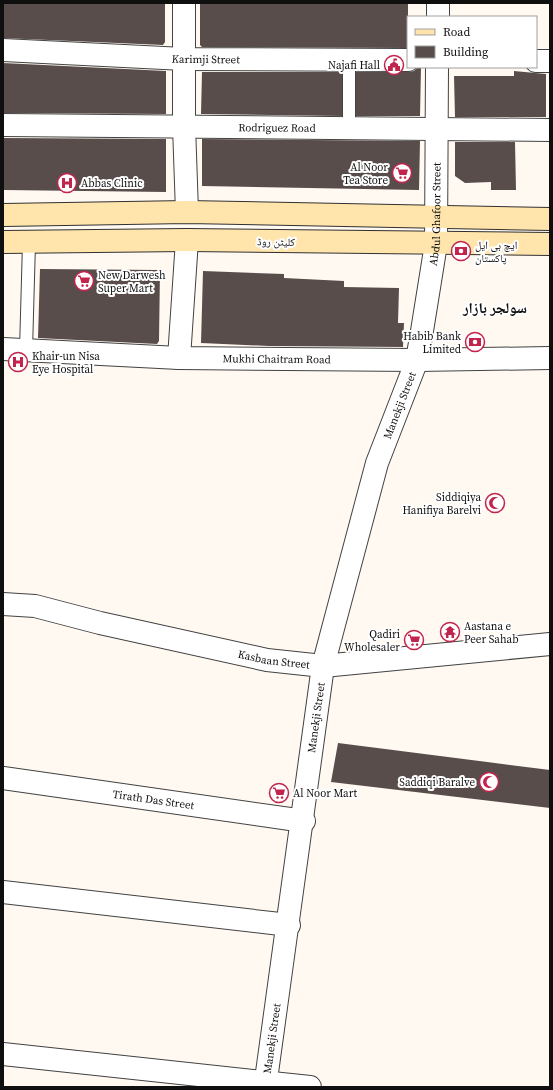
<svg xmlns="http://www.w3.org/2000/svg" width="553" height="1090" viewBox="0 0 553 1090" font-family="'Source Serif 4','Noto Naskh Arabic',serif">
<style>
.building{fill:#584d4b}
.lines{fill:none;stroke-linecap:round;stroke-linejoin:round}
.service-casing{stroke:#424242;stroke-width:14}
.minor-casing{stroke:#424242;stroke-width:24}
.tertiary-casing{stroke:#424242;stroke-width:24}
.secondary-casing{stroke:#313131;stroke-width:24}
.service{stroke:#fff;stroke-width:12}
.minor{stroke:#fff;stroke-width:22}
.tertiary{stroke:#fff;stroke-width:22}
.secondary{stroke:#ffe4ac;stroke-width:22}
.labels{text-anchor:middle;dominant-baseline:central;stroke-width:4;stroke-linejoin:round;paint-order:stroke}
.street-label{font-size:11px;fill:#0f0f0f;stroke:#fff}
.poi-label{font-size:11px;fill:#0f0f0f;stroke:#fff;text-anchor:end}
.district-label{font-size:15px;font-weight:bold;fill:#0f0f0f;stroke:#fff}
</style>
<rect width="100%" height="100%" fill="#fff9f1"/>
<path class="building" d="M3,3h162v39l-2,3 -160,-7z
M200,3h208v45l-206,-1 -2,-2z
M3,63l163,8v43l-163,-1z
M418,67h3l-1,49h-64v-44h52l6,-1z
M514,71l32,3v43h-91l-1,-41h60z
M202,72h140v44l-141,-2z
M3,138l163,1v53l-163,-2z
M202,139l218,2 -1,49 -217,-4z
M455,142h60l1,48h-25v-8l-26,1 -10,-7z
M40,269l120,1 -1,71 -2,3 -119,-6z
M203,271l81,3v4l60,3v6l55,1 -1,35h6l-1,24 -134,-1 -68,-3z
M338,743l212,27v38l-219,-26z"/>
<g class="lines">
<g class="service-casing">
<path id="service" d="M349,60v68
M26,350l3,-107"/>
</g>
<g class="minor-casing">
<g id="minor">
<path d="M184,3v123l3,86"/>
<path id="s1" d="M3,50l181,9 224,1"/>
<path d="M536,61h14"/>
<path id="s2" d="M3,125l547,5"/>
<path id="s3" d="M3,349l176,9 238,2 133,-2"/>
<path d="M179,358l8,-118"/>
<path id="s4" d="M3,604l32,2 65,17 167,37 56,6 227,-22"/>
<path id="s5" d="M3,778l301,43"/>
<path d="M3,892l286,33"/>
<path d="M3,1054l307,33"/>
</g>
</g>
<g class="tertiary-casing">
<g id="tertiary">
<path d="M438,17v-14"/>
<path id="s6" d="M265,1087l58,-421 54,-203 40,-103 5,-29 14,-87 1,-177"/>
</g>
</g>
<g class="secondary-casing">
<path id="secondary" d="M3,215l184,-3 363,7
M3,242l184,-2 363,4"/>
</g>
<use href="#service" class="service"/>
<use href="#minor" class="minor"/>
<use href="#tertiary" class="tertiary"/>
<use href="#secondary" class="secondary"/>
</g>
<defs>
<g id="civic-ring" transform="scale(1)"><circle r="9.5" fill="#fff" stroke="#c1254d" stroke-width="1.5"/><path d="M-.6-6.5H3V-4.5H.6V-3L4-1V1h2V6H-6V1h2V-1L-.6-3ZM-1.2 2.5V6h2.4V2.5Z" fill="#c1254d"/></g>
<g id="supermarket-ring" transform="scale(1)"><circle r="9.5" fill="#fff" stroke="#c1254d" stroke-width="1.5"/><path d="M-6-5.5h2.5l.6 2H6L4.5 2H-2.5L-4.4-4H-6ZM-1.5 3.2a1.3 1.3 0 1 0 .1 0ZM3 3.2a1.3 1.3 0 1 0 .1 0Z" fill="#c1254d"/></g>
<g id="hospital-ring" transform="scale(1)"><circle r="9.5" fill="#fff" stroke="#c1254d" stroke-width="1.5"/><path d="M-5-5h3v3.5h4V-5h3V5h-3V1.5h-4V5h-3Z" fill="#c1254d"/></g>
<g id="bank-ring" transform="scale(1)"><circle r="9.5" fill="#fff" stroke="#c1254d" stroke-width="1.5"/><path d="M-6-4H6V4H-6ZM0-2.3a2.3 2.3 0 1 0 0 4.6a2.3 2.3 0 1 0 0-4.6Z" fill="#c1254d"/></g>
<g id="mosque-ring" transform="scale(1)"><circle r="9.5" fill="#fff" stroke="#c1254d" stroke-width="1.5"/><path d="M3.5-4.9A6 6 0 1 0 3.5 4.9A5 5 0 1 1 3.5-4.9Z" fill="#c1254d"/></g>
<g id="temple-ring" transform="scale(1)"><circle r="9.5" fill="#fff" stroke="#c1254d" stroke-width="1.5"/><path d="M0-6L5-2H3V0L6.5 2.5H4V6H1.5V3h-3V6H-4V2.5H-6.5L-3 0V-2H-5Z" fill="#c1254d"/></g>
</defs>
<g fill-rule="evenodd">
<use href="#civic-ring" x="394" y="65"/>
<use href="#supermarket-ring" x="402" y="173"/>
<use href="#hospital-ring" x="67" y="183"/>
<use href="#bank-ring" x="461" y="251"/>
<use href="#supermarket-ring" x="84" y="281"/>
<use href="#bank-ring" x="475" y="342"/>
<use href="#hospital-ring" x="18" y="362"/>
<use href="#mosque-ring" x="495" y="503"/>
<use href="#temple-ring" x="450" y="632"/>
<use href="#supermarket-ring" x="414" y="640"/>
<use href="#mosque-ring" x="489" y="782"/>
<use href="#supermarket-ring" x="279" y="793"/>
</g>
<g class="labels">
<g class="street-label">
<text stroke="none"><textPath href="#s1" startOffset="203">Karimji Street</textPath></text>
<text stroke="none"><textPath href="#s2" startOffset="274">Rodriguez Road</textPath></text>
<text stroke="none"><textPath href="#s6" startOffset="893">Abdul Ghafoor Street</textPath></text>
<text transform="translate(276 242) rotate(1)">کلیٹن روڈ</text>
<text stroke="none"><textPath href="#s3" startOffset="274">Mukhi Chaitram Road</textPath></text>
<text stroke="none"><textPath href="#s6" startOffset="697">Manekji Street</textPath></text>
<text stroke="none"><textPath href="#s4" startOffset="277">Kasbaan Street</textPath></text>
<text stroke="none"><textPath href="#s6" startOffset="373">Manekji Street</textPath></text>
<text stroke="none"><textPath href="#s5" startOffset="152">Tirath Das Street</textPath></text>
<text stroke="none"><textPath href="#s6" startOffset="49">Manekji Street</textPath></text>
</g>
<g class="poi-label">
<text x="380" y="65">Najafi Hall</text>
<text x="388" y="167">Al Noor<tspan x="388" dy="13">Tea Store</tspan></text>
<text x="81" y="183" text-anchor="start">Abbas Clinic</text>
<text x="475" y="245" text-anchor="start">ایچ بی ایل<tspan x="475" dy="13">پاکستان</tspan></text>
<text x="98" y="275" text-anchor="start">New Darwesh<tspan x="98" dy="13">Super Mart</tspan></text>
<text x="461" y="336">Habib Bank<tspan x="461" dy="13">Limited</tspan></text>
<text x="32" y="356" text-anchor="start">Khair-un Nisa<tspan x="32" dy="13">Eye Hospital</tspan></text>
<text x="481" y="497">Siddiqiya<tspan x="481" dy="13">Hanifiya Barelvi</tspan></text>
<text x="464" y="626" text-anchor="start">Aastana e<tspan x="464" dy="13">Peer Sahab</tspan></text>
<text x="400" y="634">Qadiri<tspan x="400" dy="13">Wholesaler</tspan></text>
<text x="475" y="782">Saddiqi Baralve</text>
<text x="293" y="793" text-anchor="start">Al Noor Mart</text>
</g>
<g class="district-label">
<text x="495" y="307">سولجر بازار</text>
</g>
</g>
<rect width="553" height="1090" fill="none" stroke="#0f0f0f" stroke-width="8"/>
<rect x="407" y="16" width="130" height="52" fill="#ffffff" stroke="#9f9f9f"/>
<rect x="415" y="29" width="20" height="6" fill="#ffe4ac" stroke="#9f9f9f"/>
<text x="443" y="36" font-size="12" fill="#0f0f0f">Road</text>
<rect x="415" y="46" width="20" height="12" fill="#584d4b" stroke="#9f9f9f"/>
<text x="443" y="56" font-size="12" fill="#0f0f0f">Building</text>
</svg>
